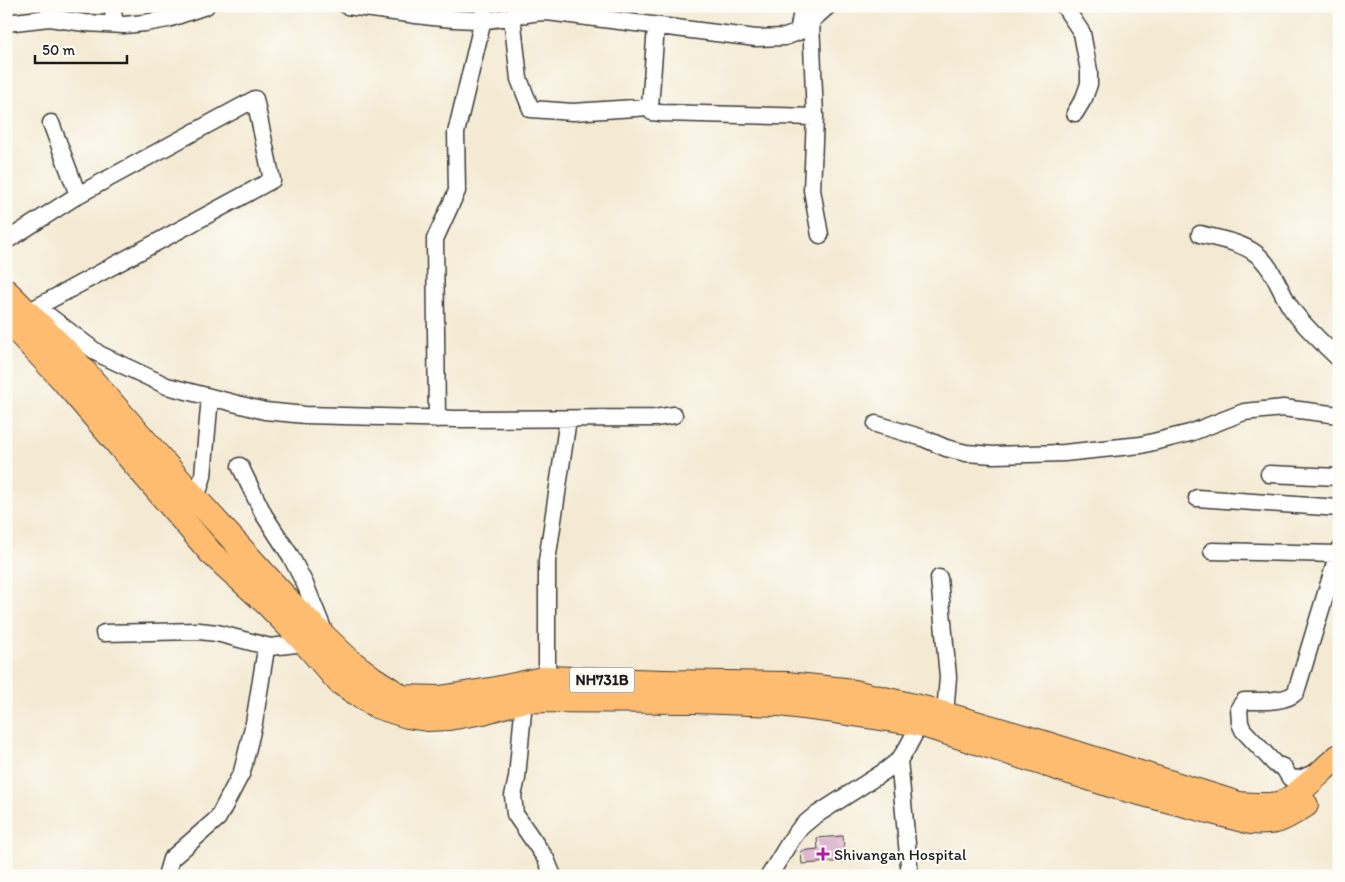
<svg xmlns="http://www.w3.org/2000/svg" width="1345" height="882" viewBox="0 0 1345 882" font-family="Itim,sans-serif">
<style>
.building{fill:#d9aecc}
.lines{fill:none;stroke-linecap:round;stroke-linejoin:round}
.minor-casing{stroke:#3c3b37;stroke-width:19}
.highway-casing{stroke:#3c3b37;stroke-width:26}
.minor{stroke:#fff;stroke-width:16}
.highway{stroke:#fdbc6f;stroke-width:24}
.poi-dot{fill:#b5179e;stroke:#fdfcf7;stroke-width:2}
.labels{text-anchor:middle;dominant-baseline:central;stroke-width:4;stroke-linejoin:round;paint-order:stroke}
.shield{fill:#fdfcf7;stroke:#605f5e;stroke-width:1}
.shield-label{font-size:15px;font-weight:bold;fill:#1c1c1c}
.poi-label{font-size:16px;fill:#1c1c1c;stroke:#fdfcf7;text-anchor:start}
</style>
<rect width="100%" height="100%" fill="#fdfcf7"/>
<filter id="ink" filterUnits="userSpaceOnUse"><feTurbulence type="fractalNoise" baseFrequency=".02" numOctaves="2"/><feDisplacementMap in="SourceGraphic" scale="10" xChannelSelector="R" yChannelSelector="G"/><feConvolveMatrix kernelMatrix="1 2 1 2 8 2 1 2 1" color-interpolation-filters="sRGB"/></filter>
<filter id="wash" filterUnits="userSpaceOnUse"><feTurbulence type="fractalNoise" baseFrequency=".0096" numOctaves="4" result="noise"/><feDisplacementMap in="SourceGraphic" scale="20" xChannelSelector="R" yChannelSelector="G"/><feGaussianBlur stdDeviation="1.12" result="paint"/><feColorMatrix in="noise" values="0 0 0 0 0 0 0 0 0 0 0 0 0 0 0 0 0 1.4 0 .05"/><feComposite in="paint" operator="in"/></filter>
<g filter="url(#wash)">
<rect width="100%" height="100%" fill="#f4ead3"/>
<g id="blocks">
<path class="building" d="M843,836l2,25 -43,3 -1,-13 17,-2 -1,-11z"/>
</g>
</g>
<g filter="url(#ink)">
<use href="#blocks" fill-opacity="0" stroke="#3c3b37" stroke-width="1"/>
<g class="lines">
<g class="minor-casing">
<path id="minor" d="M112,6l3,18
M347,6c45,5 89,14 135,14 22,0 43,-8 65,-8l209,26 29,-1 13,-5 5,-26
M1064,6l18,27 7,38v13l-5,14 -9,15
M512,16l7,63 12,30 42,3 77,-5
M811,21l4,96 -3,73 8,45
M6,23l43,-5 36,5 39,2 21,-2 23,-4 38,-13
M656,26l-6,81 2,5 9,1 154,4
M803,28l25,-22
M51,123l27,72
M1200,234c18,5 40,8 55,19 18,13 24,37 36,55 13,19 32,35 48,51
M6,241l72,-46 177,-96 17,81 -235,127 -8,6
M37,307l62,47 68,32 98,25 40,4 152,4 198,-1 19,-3
M437,419l-2,-180 22,-48 -1,-58 27,-113 1,-14
M876,424l47,14 23,10 20,5 27,2 71,-2 77,-8 49,-12 54,-21 39,-4 56,7
M240,466l24,49 26,40 15,29 19,47
M1269,474l70,3
M1197,498l142,10
M196,499l7,-23 7,-79
M1212,551l126,3
M939,578l9,99 -3,37
M104,633l95,-2 18,2 53,14
M547,678v-117l21,-142
M524,700l-7,78 -4,18 2,18 31,45 7,17
M899,760l11,116
M1316,772l-16,7 -10,-1 -7,-11 -8,-3 -32,-34 -3,-7 -1,-15 5,-7c14,0 42,2 52,-9l43,-142
M166,876l5,-17 47,-41 24,-46 12,-49 12,-74 4,-2 35,-4
M769,876l22,-36 10,-13 12,-10 72,-46 14,-11 8,-12 17,-32"/>
</g>
<g class="highway-casing">
<path id="highway" d="M6,291l65,65 125,143 102,112 51,49 25,19 28,18 38,1 56,-9 51,-11 117,4 122,2 59,6 82,19 114,33 198,62c13,1 26,2 39,0 18,-4 45,-36 61,-48
M6,319l56,60 149,174 56,51 38,39 34,39 37,24 31,10 20,3 22,-1 34,-6 41,-12 171,1 85,3 47,6 93,14 200,64 130,34c27,2 33,-2 56,-17"/>
</g>
<use href="#minor" class="minor"/>
<use href="#highway" class="highway"/>
</g>
</g>
<path class="poi-dot" d="M820.5 846.5h5v5h5v5h-5v5h-5v-5h-5v-5h5z"/>
<g class="labels">
<rect class="shield" x="569.5" y="667.5" width="65" height="25" rx="4"/>
<g class="shield-label">
<text x="602" y="680">NH731B</text>
</g>
<g class="poi-label">
<text x="834" y="854">Shivangan Hospital</text>
</g>
</g>
<rect width="1345" height="882" fill="none" stroke="#fdfcf7" stroke-width="25"/>
<path d="M35 55v8h92v-8" fill="none" stroke="#1c1c1c" stroke-width="2.5"/>
<text x="42" y="55" font-size="15" fill="#1c1c1c" stroke="#fdfcf7" stroke-width="4" paint-order="stroke">50 m</text>
</svg>
